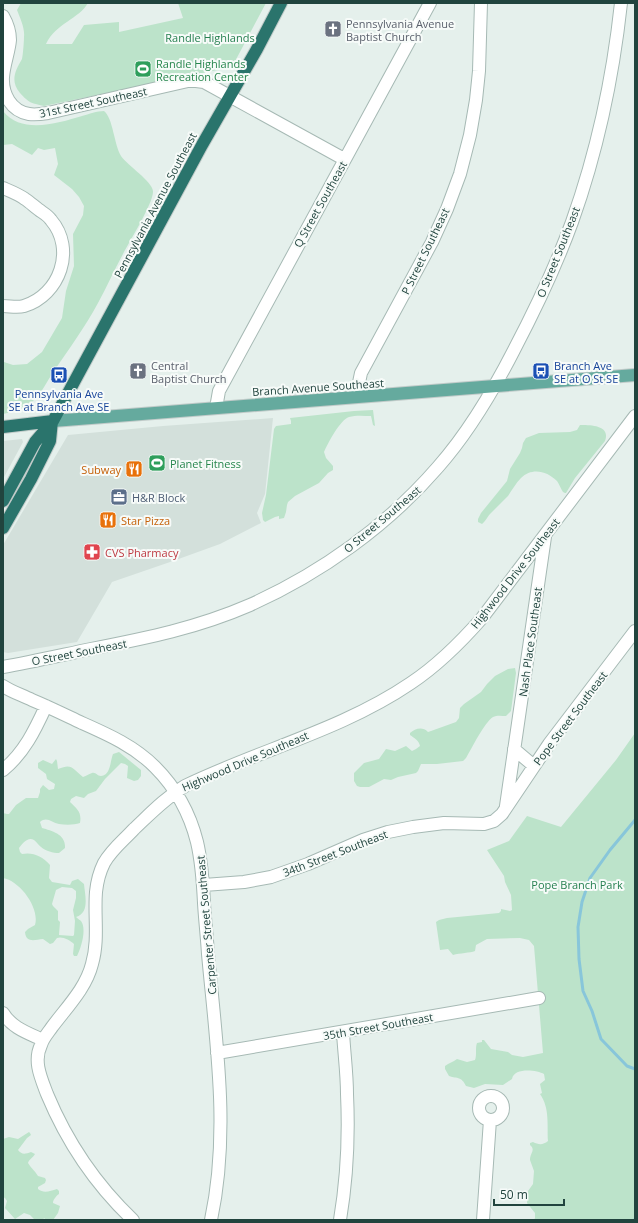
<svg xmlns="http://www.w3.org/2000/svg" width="638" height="1223" viewBox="0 0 638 1223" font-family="'Open Sans',sans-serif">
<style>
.built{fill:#d3e0db}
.green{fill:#bce3ca;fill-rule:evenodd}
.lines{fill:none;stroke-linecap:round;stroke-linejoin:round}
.stream{stroke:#88c6da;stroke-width:3}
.minor-casing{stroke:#a6b9b4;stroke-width:14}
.major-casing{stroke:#c1cbc9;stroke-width:14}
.highway-casing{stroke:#c1cbc9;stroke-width:14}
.minor{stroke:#fff;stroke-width:12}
.major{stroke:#65aa9e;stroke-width:12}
.highway{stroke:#2a746c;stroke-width:12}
.labels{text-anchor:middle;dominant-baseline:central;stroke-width:4;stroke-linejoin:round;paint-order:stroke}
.worship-label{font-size:11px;fill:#5b616d;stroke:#f7fbf9;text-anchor:start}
.park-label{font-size:11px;fill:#278051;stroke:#f7fbf9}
.leisure-label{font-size:11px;fill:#27864d;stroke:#f7fbf9;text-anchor:start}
.street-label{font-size:11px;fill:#21443e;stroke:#f7fbf9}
.transit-label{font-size:11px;fill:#164399;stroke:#f7fbf9;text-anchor:start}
.food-label{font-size:11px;fill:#c56008;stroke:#f7fbf9;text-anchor:end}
.service-label{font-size:11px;fill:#4e5e75;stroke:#f7fbf9;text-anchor:start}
.health-label{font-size:11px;fill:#be3a42;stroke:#f7fbf9;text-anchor:start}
</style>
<rect width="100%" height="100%" fill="#e5f0ec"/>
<path class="built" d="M273,418l-8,76 -8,19 4,10 -41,21 -47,17 -61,21 -35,60 -69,11 -5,-1v-107l65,-110 95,-9z
M22,439l1,3 -20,37v-38z"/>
<path class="green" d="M21,3h67c-9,16 -32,20 -42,41h26l12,-19 35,-3v10l64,-14 -5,-15h88l-34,64 -188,39c-13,-3 -15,-3 -24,-13 -10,-12 -5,-22 2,-34 1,-4 2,-18 2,-22 1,-9 -4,-19 -7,-27z
M3,111c19,24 55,12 79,5 7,-2 15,-5 22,-5 9,7 10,33 17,45 7,10 31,25 32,35 1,11 -24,51 -30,63 -9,16 -16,33 -25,49 -13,24 -29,46 -44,68 -7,10 -12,22 -21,30 -9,8 -18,10 -30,13v-53l1,1 9,3 14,-1 15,-12 20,-34 4,-27 8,-25 -1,-32 10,-19 1,-9 -5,-9 -7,-8 -18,-14 4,-11 -3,-16 -11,2 -6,-2 -6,7 -20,-11 -9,1z
M373,410l2,16 -2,-1 -2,-9c-7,0 -15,-1 -22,1 -9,3 -21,26 -25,35l2,6 7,8v4l-5,3 -9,10 -24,13 -7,6 -1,3 -1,7 -2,6 -5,1v-3l-4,1 -10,5 -2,-2 -1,-7 4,-18 8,-66 2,-3 15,-2v-3l-1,-3 64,-7z
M580,425c10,0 31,0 25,16l-30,37 -9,15h-1l-2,-1c-2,-3 -4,-8 -6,-11 -10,-10 -25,-14 -36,-3 -5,5 -9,12 -13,18 -6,6 -12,12 -18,18 -3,3 -4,7 -8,10l-4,-2v-3l3,-6 26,-32 3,-12 10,-16 2,-5 1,-5 3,-5 13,-5 31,-1 7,-2z
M515,668l1,5 -5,38 -5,5c-4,0 -9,-1 -13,1 -9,6 -21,31 -27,41l-3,3 -26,3h-16l-3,7 -2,2 -18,4 -7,3 -7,-1 -15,8h-9l-3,-1 -3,-5v-8l10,-10 15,-4 7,-10 9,2 11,-5 6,5 4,-2 4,-3c-1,-6 -6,-8 -10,-11v-2c5,-4 12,-7 18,-1l3,-1 25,-9 3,-4 1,-10 4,-4 17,-12 6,-8 8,-8 13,-7z
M635,733v487h-101l1,-2v-5l-8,-10 1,-12 5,-7 1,-13 -4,-11c0,-7 6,-10 0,-15v-2l3,-1c6,3 10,3 15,-1 -1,-15 2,-33 -8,-47l2,-1 -2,-9 5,-4 -1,-6c-7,-4 -30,-7 -32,5l-9,6 -18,-1 -11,4 -8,-2c-5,-10 -8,-7 -17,-10l-4,-7v-3c4,-3 8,-4 12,-7l10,3 8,-2c2,-6 0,-12 2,-17l5,-1v-2h2l7,9 17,3 4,3 11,2 20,-4 -9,-107 -5,-6 -9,-2 -33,1 -11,6 -1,6c-5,2 -15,2 -22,4l-5,-6 -8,1 -4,-28 3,-2 8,-2 52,-5 2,-2v-2l9,2 2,-1 -1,-15 -6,-13 -1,-6 -17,-26 22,-9 18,-25 34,11 55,-67z
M119,752l22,18v6l-3,4 -4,1 -7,-3 1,-12 -3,-2 -4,-1 -16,16 -9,12 -8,3 -4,4 -8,-2 -5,3 -1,3c7,7 12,10 10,21 -6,2 -14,2 -21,1 -7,-1 -12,-8 -19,-2l2,6c10,3 24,6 23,20l-6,5c-6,0 -13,-2 -18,-6 -3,-2 -4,-5 -7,-7 -6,-4 -12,4 -15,8l1,4 2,2c11,-2 20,2 28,11l-1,13 3,4 18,3 2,-4 6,-2 6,5c1,11 6,29 -8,33 2,2 4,3 5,4 6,8 0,27 -4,35h-3l-1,-2 1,-10c-4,-4 -12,-8 -17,-6l-4,5 -3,1 -7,-5c-9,1 -17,4 -18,-7l3,-3 7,-4c5,-17 -15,-44 -32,-47v-65l4,1h2l7,-9 10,-7h12l2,-6v-3l3,-4 6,5 5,-1 1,-5 -8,-5 -1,-5 -8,-6v-5l5,-3 9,4 4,-5 1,2 1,8c14,-6 14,-1 25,8 4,-1 5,-3 9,-4 4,-1 5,3 9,3 10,-1 9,-15 12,-22zM62,887l10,1 4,3v7l-3,12 2,11 -1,14 -1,1 -14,-1 1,-13 -2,-2v-9l-5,-5 -1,-2 4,-14z
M29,1132l1,1 1,2 -4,3 -9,12c4,5 7,4 13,2l4,2c-2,4 -6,5 -7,9 3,5 7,8 10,13l7,2 1,2 -1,3 -7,4v2c6,5 12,2 19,0l2,2v3c-3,2 -6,6 -6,9l7,3 -2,7 -5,7h-7l-2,-2 -1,2h-8l-5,-5 -6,-2 -9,6 -10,-11 2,-7 -2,-3 -2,-1v-58l6,-2 9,2z"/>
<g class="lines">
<path class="stream" d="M635,820l-25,30 -20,28 -8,24 -4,25 1,32 4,32 9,20 9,28 26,27 8,3
M635,1220v-1"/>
<g class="minor-casing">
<path id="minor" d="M3,16c4,7 7,15 7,24 -1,12 -6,24 -7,37 -1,17 8,34 26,37 6,1 13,0 19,-1l140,-32h8l8,1 140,77
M3,188c7,3 15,6 22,11 6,4 11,9 17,13 3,2 7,5 9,8 25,29 9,75 -27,86 -7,2 -14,0 -21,0
M356,397l5,-24 71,-131 15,-33 13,-35 10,-39 6,-35 3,-29 2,-68
M216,408l3,-17 211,-388
M3,667c29,-5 59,-12 88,-18 56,-11 106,-21 159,-44 71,-32 137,-79 188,-138 31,-35 55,-76 76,-117 22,-42 42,-84 58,-128 25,-70 41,-145 49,-219
M3,686c9,6 19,9 29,14 17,7 33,15 50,23 27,12 52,23 73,44 21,21 35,47 42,75 5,21 6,40 7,61 1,17 3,34 4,51 8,88 22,178 3,266
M514,749l20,17
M3,770c21,-17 32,-40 43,-64
M506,806l39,-269
M204,885l40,-3 27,-5 37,-13 55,-24 25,-8 25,-5 31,-4 40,1 10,-3 8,-7 47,-70 86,-113
M3,1013c9,15 25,20 40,27
M217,1053l322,-55
M479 1108a12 12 0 1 1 24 0a12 12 0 1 1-24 0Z
M133,1220c-38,-36 -66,-78 -86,-126 -6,-16 -14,-33 -6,-49 2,-7 7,-12 11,-18 15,-20 34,-39 40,-63 7,-24 2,-48 4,-72 1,-10 4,-21 8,-29 8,-14 20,-23 30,-34 16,-15 31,-31 51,-43 74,-36 157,-56 226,-103 27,-18 50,-41 71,-65l153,-202
M340,1220c7,-42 9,-84 7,-126 0,-21 -3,-42 -4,-62
M483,1220l7,-100"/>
</g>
<g class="major-casing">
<path id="major" d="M53,421l582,-46"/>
</g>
<g class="highway-casing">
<path id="highway" d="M3,427l50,-6
M3,501l32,-59 18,-21 149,-276 55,-96 24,-46
M3,528l28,-49 19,-38 2,-20"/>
</g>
<use href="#minor" class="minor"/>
<use href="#major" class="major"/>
<use href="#highway" class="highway"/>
</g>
<defs>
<g id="church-square" transform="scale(0.9)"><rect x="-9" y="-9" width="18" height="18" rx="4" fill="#6b7280" stroke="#f7fbf9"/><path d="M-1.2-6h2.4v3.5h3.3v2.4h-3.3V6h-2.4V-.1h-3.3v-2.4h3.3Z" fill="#fff"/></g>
<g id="stadium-square" transform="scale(0.9)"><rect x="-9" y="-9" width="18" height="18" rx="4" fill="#2e9e5b" stroke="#f7fbf9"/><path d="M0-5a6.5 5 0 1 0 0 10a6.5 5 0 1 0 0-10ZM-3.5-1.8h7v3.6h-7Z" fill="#fff"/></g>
<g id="bus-square" transform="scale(0.9)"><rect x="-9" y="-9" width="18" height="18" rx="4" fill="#1a4fb4" stroke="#f7fbf9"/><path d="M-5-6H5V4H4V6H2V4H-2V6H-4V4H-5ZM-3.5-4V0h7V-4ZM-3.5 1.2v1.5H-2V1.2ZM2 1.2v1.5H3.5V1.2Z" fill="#fff"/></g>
<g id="restaurant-square" transform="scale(0.9)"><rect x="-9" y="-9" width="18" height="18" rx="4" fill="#e8710a" stroke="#f7fbf9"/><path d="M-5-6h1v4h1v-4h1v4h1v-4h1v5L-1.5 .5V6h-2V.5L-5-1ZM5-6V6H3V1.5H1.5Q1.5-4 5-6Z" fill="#fff"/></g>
<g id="office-square" transform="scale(0.9)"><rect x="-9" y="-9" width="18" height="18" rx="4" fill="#5c6f8a" stroke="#f7fbf9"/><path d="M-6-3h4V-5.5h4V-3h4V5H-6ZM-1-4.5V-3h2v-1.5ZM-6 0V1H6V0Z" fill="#fff"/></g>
<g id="pharmacy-square" transform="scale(0.9)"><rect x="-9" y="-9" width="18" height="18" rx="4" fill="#e0444e" stroke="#f7fbf9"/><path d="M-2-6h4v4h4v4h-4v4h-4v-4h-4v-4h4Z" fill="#fff"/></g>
</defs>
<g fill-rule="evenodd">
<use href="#church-square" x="333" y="29"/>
<use href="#stadium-square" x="143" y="69"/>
<use href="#church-square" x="138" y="371"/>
<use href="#bus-square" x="541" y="371"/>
<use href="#bus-square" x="59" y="375"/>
<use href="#stadium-square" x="157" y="463"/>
<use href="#restaurant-square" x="134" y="469"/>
<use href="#office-square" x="119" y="497"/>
<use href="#restaurant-square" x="108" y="520"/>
<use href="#pharmacy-square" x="92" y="552"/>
</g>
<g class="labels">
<g class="worship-label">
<text x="346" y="23">Pennsylvania Avenue<tspan x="346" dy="13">Baptist Church</tspan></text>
<text x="151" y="365">Central<tspan x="151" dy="13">Baptist Church</tspan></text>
</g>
<g class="park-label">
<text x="210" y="37">Randle Highlands</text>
<text x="577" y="884">Pope Branch Park</text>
</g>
<g class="leisure-label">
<text x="156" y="63">Randle Highlands<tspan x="156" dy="13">Recreation Center</tspan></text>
<text x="170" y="463">Planet Fitness</text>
</g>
<g class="street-label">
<text transform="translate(93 102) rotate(-12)">31st Street Southeast</text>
<text transform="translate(320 204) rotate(-61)">Q Street Southeast</text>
<text transform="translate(155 205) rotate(-62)">Pennsylvania Avenue Southeast</text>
<text transform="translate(425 251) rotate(-64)">P Street Southeast</text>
<text transform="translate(558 252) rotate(-68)">O Street Southeast</text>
<text transform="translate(318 387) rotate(-4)">Branch Avenue Southeast</text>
<text transform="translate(382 519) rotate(-40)">O Street Southeast</text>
<text transform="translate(515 573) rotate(-52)">Highwood Drive Southeast</text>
<text transform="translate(530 642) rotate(-82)">Nash Place Southeast</text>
<text transform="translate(79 652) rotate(-11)">O Street Southeast</text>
<text transform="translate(570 718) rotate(-53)">Pope Street Southeast</text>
<text transform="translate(245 761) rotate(-23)">Highwood Drive Southeast</text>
<text transform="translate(335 853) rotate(-21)">34th Street Southeast</text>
<text transform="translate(206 925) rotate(-95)">Carpenter Street Southeast</text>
<text transform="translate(378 1026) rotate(-10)">35th Street Southeast</text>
</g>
<g class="transit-label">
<text x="554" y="365">Branch Ave<tspan x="554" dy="13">SE at O St SE</tspan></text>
<text x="59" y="393" text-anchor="middle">Pennsylvania Ave<tspan x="59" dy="13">SE at Branch Ave SE</tspan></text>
</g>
<g class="food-label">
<text x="121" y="469">Subway</text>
<text x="121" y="520" text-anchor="start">Star Pizza</text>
</g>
<g class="service-label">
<text x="132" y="497">H&amp;R Block</text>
</g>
<g class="health-label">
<text x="105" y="552">CVS Pharmacy</text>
</g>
</g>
<rect width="638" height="1223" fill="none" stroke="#21443e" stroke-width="8"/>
<path d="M494 1199v6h70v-6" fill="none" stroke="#21443e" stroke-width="2"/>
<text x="500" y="1199" font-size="12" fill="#21443e" stroke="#f7fbf9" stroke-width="3" paint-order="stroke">50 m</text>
</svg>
